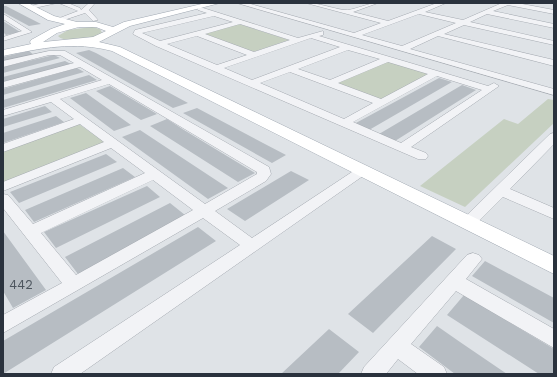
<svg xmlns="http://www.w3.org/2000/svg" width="557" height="377" viewBox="0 0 557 377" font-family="'Work Sans',sans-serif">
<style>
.green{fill:#c6d0c1}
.building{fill:#b7bdc3}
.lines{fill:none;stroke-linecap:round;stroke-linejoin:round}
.minor-casing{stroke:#a5aab1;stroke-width:1}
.major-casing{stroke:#a0a8b2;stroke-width:1}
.minor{fill:#f2f3f6;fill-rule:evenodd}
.major{fill:#fff;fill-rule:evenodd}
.labels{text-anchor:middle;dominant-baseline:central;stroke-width:3;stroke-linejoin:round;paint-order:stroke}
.near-number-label{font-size:13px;fill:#4d555e}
</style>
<rect width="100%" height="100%" fill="#dfe3e7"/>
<path class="green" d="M239,24l50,16 -36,12 -50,-19z
M92,27l8,2 2,4c-8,6 -37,11 -44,3l10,-6z
M388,61l42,13 -50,26 -44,-17z
M548,99l6,1v23l-89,84 -45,-21 84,-67 14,5z
M79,124l27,19 -103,41v-33z"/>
<path class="building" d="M3,6h3l35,18 -12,2 -26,-14z
M3,21l3,2 14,9 -14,3 -3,-3z
M89,50l7,3 92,50 -15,5 -97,-55z
M29,51l5,4 -31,8v-6z
M54,55l6,3 -57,15v-6z
M65,61l6,3 -68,19v-6z
M77,68l7,4 -81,23v-6z
M89,75l8,5 -94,28v-8z
M439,78l13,4 -83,48 -15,-6z
M462,85l14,5 -81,51 -16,-7z
M110,86l42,25 5,3 -16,6 -45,-29z
M86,93l21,15 24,17 -17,6 -44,-33z
M45,106l7,6 -49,15v-8z
M197,108l66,35 23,12 -14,8 -89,-50z
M56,116l8,6 -61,21v-10z
M167,119l17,11 71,43 -17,9 -88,-56z
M140,130l6,4 82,54 -20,11 -86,-62z
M106,154l11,8 -98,41 -9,-11z
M123,168l12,9 -101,45 -9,-12z
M291,171l18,9 -64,41 -18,-12z
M147,186l13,11 -104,51 -12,-16z
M170,203l15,12 -107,59 -13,-17z
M198,227l18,14 -213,133v-33z
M3,231l43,59 -33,18 -10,-17z
M432,236l24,13 -83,84 -25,-19z
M485,261l69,37v25l-82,-47z
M464,295l90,54v25h-15l-92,-59z
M437,326l23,16 47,32h-52l-36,-27z
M329,329l30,23 -21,22h-57z"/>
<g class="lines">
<g class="minor-casing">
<path id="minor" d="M43,3h14l-27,6 -3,-2z
M59,3h9l12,5 1,2 8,-7h6l-6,7 9,10 -5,1 -8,-8 -24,8h-4v-2l21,-8z
M237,3h10l107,30 27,-10 -75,-20c13,0 25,5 38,7 9,1 23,-7 34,-7l-25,9 35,9 49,-18h9l-21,9 38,8 39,-17h15l37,7v4l-46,-9 -15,6 61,13v4l-67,-14 -17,8 84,19v4l-90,-20 -20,9 110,26v6l-116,-30 -28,13 144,40v6zM419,14l37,9 -54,23 -40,-11z
M200,7l98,31 25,-7v4l-4,1 169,50 6,-3 5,3 -88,61 15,6 2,3 -2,3h-8l-262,-113 -23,-12 2,-4 72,-17 -9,-3 -1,-1zM214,16l19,6 -73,19 -18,-8zM240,24l50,16 -36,12 -49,-18zM197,36l50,19 -30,10 -50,-21zM311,38l29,9 -88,33 -28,-12zM348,50l32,9 -50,21 -32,-11zM388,62l40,12 -47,25 -43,-16zM290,72l83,31 -29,16 -84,-36zM437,76l45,14 -81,53 -48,-21z
M3,14l2,1 27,17 -29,9v-4l19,-6 -19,-12z
M49,51h16l204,116 2,7 -5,7 -51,30 37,27 106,-70h10l2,3 -290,203h-29l3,-7 186,-122 -37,-27 -200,115v-18l59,-32 -59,-75v-14l5,1 25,29 112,-51 -34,-25 -108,43v-9l101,-40 -24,-18 -77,28v-8l71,-25 -23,-17 -48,14v-6l99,-30 -22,-13 -77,21v-6l71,-19 -14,-8h-11l-46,12v-6zM109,84l148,88v2l-52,30 -145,-105zM153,180l40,30 -117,65 -35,-42z
M554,133v11l-44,45 44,19v11l-51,-22 -30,30 -5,1 -5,-1 -3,-4 3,-4 87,-85z
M473,253l6,2 3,4 -16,20 88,50v19l-98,-57 -45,53 33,23 3,7h-29l-20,-15 -12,15h-25l3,-7 103,-112z"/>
</g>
<g class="major-casing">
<path id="major" d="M18,3h10l26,13 23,6h19l17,5 11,-5 82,-19h14l-90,23 -31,16 21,5 434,209v18l-442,-223c-38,-10 -70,-3 -109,5v-6l28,-6 -1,-2 1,-2 20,-11 14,-5 -17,-4zM79,27h17l10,4 -13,6 -50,5 14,-9z"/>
</g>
<use href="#minor" class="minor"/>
<use href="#major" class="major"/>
</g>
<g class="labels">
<g class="near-number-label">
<text x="21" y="284">442</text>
</g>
</g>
<rect width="557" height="377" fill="none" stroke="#2a323d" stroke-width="8"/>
</svg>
